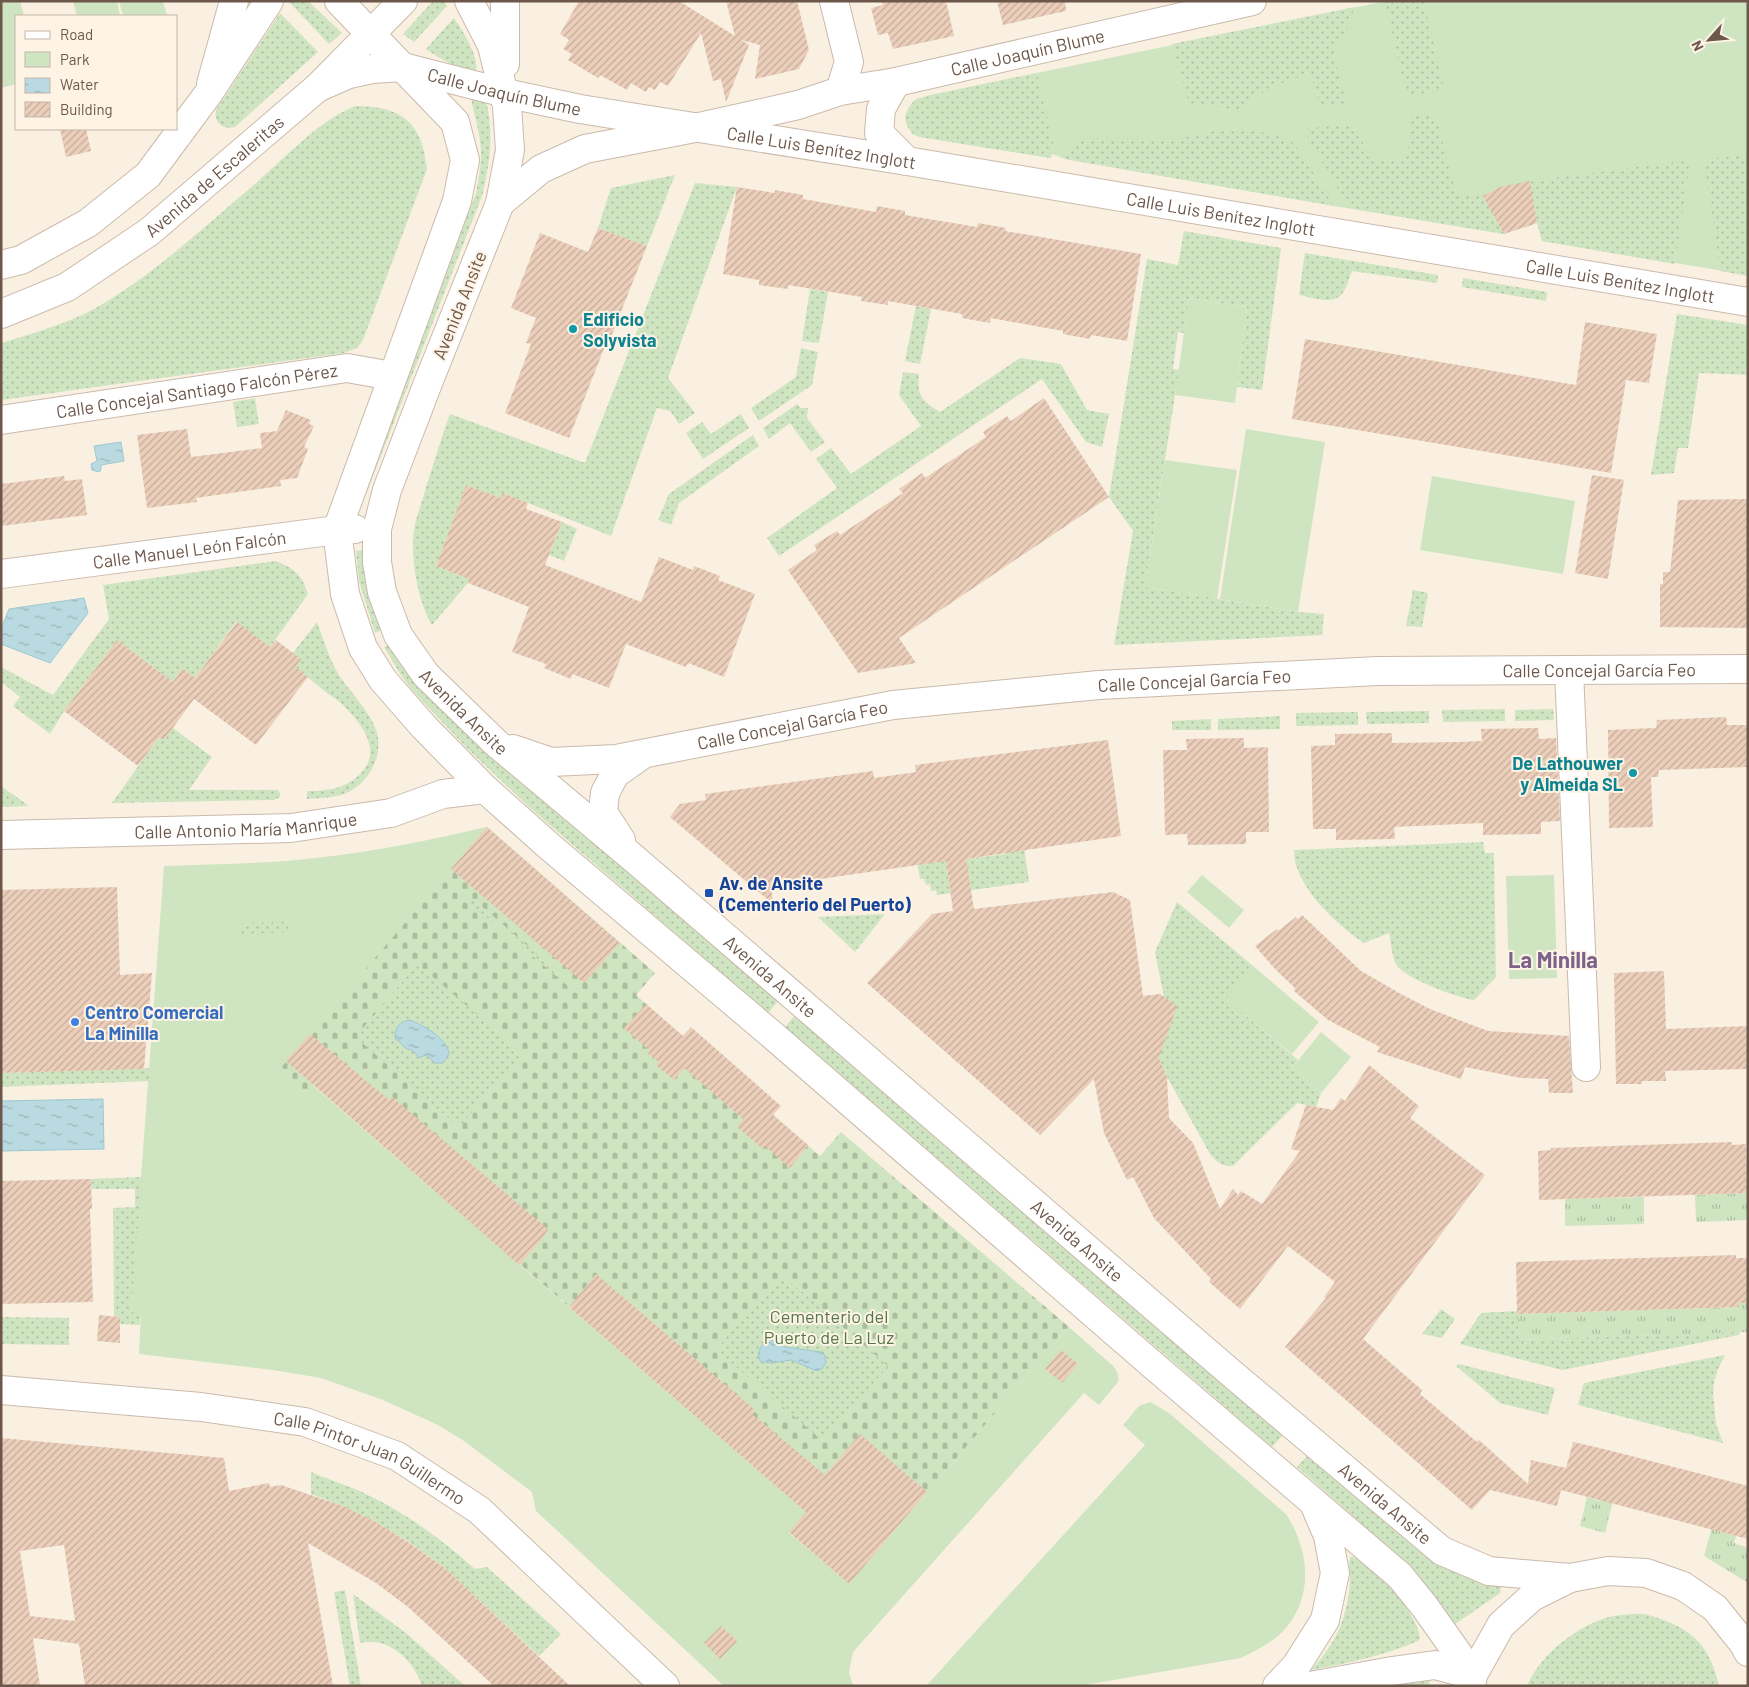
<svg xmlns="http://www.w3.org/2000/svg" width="1749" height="1687" viewBox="0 0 1749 1687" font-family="Barlow,sans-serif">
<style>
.grass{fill:url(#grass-tufts)}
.cemetery{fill:url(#cemetery-stones)}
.park{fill:#cfe5c1}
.garden{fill:url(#garden-dots)}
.water{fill:url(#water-ripples);stroke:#9fc8d1}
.building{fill:url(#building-hatch);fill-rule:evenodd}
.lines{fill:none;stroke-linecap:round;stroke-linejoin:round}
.street-casing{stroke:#cabaac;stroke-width:30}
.secondary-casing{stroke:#cdbaaa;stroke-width:30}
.street{stroke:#fff;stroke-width:28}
.secondary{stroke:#fff;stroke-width:28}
.culture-dot{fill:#0f9aa8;stroke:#fdf4e6;stroke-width:2}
.transit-dot{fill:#1a4fb4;stroke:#fdf4e6;stroke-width:2}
.shop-dot{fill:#3f7fe0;stroke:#fdf4e6;stroke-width:2}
.labels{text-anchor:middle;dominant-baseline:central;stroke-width:4;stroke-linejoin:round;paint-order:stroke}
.street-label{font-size:18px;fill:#6d574b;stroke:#fdf4e6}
.culture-label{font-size:18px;font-weight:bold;fill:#0d838f;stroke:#fdf4e6;text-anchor:start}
.transit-label{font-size:18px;font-weight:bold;fill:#164399;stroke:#fdf4e6;text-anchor:start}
.shop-label{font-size:18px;font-weight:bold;fill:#366cbe;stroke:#fdf4e6;text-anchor:start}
.park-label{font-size:18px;fill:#547847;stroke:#fdf4e6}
.district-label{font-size:22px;font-weight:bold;fill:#7d638a;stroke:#fdf4e6}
</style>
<defs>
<pattern id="grass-tufts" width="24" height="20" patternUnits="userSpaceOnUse" patternTransform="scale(1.25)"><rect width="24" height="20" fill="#cfe5c1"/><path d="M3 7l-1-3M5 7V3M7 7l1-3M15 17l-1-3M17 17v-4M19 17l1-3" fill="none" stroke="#acbc9f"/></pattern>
<pattern id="cemetery-stones" width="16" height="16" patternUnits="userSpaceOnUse" patternTransform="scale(1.25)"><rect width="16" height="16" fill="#cfe5c1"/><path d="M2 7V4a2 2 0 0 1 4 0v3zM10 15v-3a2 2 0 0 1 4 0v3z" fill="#acbc9f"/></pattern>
<pattern id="garden-dots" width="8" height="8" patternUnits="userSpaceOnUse" patternTransform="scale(1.25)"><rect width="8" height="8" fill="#cfe5c1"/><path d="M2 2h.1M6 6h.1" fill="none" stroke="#acbc9f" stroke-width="1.8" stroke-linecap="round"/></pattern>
<pattern id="water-ripples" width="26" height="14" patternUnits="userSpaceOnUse" patternTransform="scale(1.25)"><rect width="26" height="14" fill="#b8dae0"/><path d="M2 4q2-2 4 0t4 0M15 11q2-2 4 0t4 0" fill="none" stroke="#9ab4b8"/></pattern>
<pattern id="building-hatch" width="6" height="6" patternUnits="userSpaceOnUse" patternTransform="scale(1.25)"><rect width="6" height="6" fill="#eccfbb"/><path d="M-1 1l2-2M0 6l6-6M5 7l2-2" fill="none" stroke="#c3ab9a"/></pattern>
</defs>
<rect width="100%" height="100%" fill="#f9f0e1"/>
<path class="grass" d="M1747,1193l1,27 -52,2 -1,-27z
M1644,1197v27l-79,2v-27z
M1739,1303h9v29l-229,8 -2,-26 221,-7z
M1587,1497l13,4 1,-3 12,3 -8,32 -25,-7z
M1712,1527l10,5 14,4 -2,7 14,5v35l-44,-27z"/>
<path class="cemetery" d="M487,827l168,146 -19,22 184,161 21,-24 228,195 -220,257 -60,-52 17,-20 -493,-427 -7,7 -27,-23z"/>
<path class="park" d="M1,1h19l4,15h-8v68l-15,4z
M73,1h44l3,15h-43z
M119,1h44l4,15h-44z
M1386,1h362v274l-206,-34 -5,-18 -13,5 -2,-4 -18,10 -170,-28 -269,-47 -13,-5 -1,4 -131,-21 -8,-3 -7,-15c3,-16 11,-20 25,-24z
M1189,298l58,9 -12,96 -60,-8z
M1246,429l79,13 -27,170 -78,-13z
M1165,460l72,10 -20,129 -72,-12z
M1432,476l143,25 -12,73 -143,-24z
M487,827l-207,242 26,23 6,-7 494,427 -17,21 60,51 220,-257 44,39c4,5 6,9 5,16l-19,23 -15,-12 -231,259 -4,20 4,14h-129l-188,-175 -4,-19 -68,-51 -26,-16 -55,-25 -62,-22 -48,-8 -134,-16 2,-40 -10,-1 33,-447c50,-2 101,-2 151,-8 58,-6 115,-18 172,-31z
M1202,875l42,35 -15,18 -42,-36z
M1554,875l3,103 -48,1 -3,-103z
M1253,966l66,56 -27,32 -67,-55z
M1321,1032l30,25 -30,36 -29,-25z
M1150,1402l19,11 117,101c23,36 28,80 0,114 -12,14 -29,22 -45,30l-162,28h-153l219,-241 -22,-20 16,-19z"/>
<path class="garden" d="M288,1h20l34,32 -13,11z
M433,1h11l3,5 -33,36 -11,-8z
M1385,1h39l20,88 -37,8z
M1355,7l-11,29 -12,9 14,58 -25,5 -11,-35 -41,15 -32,22 -48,-7 -17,-59z
M280,13l38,39 -83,75c-13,3 -21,-4 -19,-17z
M454,18c8,12 25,38 22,52 -17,0 -36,-11 -50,-21z
M1037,73l16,70 -2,15 -131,-21c-19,-8 -18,-25 -4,-38z
M471,99l15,2c8,33 4,63 -4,95l-116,298 -5,-2 115,-298c2,-13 5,-26 5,-39 0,-19 -6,-37 -10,-56z
M355,106c47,0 67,16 72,63l-64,171 -6,8 -13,5 -343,47v-57c31,-9 64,-19 93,-34 59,-33 111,-83 162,-126 31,-27 61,-61 99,-77z
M1410,113l26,3 20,78 27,2 21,38 -155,-26 -46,-79 49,-5 14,24 13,12c7,2 13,2 20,-2 16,-11 12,-27 11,-45z
M1246,130l36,5 13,9 39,62 -269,-47v-6l11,-10 17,-5 84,1 39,-8z
M1748,155v121l-28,-5 -16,-112z
M1690,160l-15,104 -133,-23 -5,-18 -7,-42z
M675,175l-28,71 -49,-18 13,-40z
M695,183l42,4 -69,191 27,35 -16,11 -9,-13 -13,-3 -46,128 -108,-43 -2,5 -35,-13 -30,81 33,13 -1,4 -36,42c-15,-25 -23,-72 -17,-101 3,-12 8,-25 11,-37 8,-25 15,-49 24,-73l135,49z
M1184,231l97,17 -19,142 -25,-3 10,-80 -58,-9 -5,35 -6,-1 -5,37 6,1 -34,217 153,25 26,2 -2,21 -208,10 19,-114 -24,-34 38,-238 31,6z
M1305,253l133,22 -1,8 -85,-12c-3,7 -5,17 -10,23 -10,12 -31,3 -43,1z
M1463,278l84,14 -1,9 -84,-14z
M810,289l18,3 -9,51 -17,-2z
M916,306l15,3 -11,55 -15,-3z
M1677,314l71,11v50l-49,-2 -11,75h-10l-4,25 -23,2z
M801,348l17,4 -6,33 -53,36 -8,-13 45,-31z
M1020,358l41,6 26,46 22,4 -7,33 -16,-5 -44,-63 -263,177 -12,-18 70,-50 -21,-29 15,-11 20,26 70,-48 -22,-31 4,-23 16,2c-2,22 3,27 21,38z
M255,398l4,26 -22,3 -4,-25z
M797,404l4,4h7l-1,10 18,24 -14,10 -21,-29 -21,16 -6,-11z
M741,414l8,14 -46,31 -17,-26 16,-11 9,12z
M753,435l6,11 -80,57 -8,22 -13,-5 11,-26z
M562,522l15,7 -13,32 -15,-6z
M362,550c1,29 8,54 19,80l-6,3 -16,-52 -3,-30z
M276,561c19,8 26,14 32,33l-38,53 -34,-25 -41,56 -13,-10 -9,14 -56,-42 -53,71 -14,23 -37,-28 7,-9 -19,-15v-15l52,28 56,-76 -6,-34z
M1413,590l15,3 -6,34 -16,-1z
M317,622c7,18 12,37 22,53 11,17 27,32 35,50 13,26 -4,59 -30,69 -11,4 -25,4 -37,5v-8c20,0 38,-2 53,-17 24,-23 1,-51 -17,-69 -6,-6 -14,-10 -21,-16 -9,-7 -18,-15 -26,-22l5,-8 -8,-6z
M389,645c25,41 59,72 96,102l294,253 -11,13 -238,-205 -63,-60 -56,-59 -12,-17 -15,-25z
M1505,709v12l-62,1 -1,-12z
M1553,709l1,11 -39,1v-11z
M1429,711v12l-62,1 -1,-12z
M1358,712v13l-62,1v-13z
M1280,716v13l-62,1v-11z
M1211,719v11h-39v-9z
M173,728l39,29 -23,33h89l2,3v4l-6,3 -162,3 47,-66 5,3z
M1,786l28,20 -28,1z
M999,808l20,4 10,70 -92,13 -1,-5 -5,1 -1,-7 -4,1 -2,-6h-4l-8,-54 34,36 4,29 20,-3 -4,-28 39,-5z
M1483,842l2,11h9l2,124 -22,23c-16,-2 -71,-22 -78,-36 -4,-6 -5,-23 -7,-31l-25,10c-27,-18 -71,-58 -70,-93z
M472,898l106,91 -2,4 -107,-91z
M1177,902l76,64 -27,33 72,61 -6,8 29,25 -5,14 -19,-4 -64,63c-11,1 -16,-4 -23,-12l-43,-77 -15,-36 12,-44 -9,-45z
M885,914l-30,38 -37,-35z
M288,922l1,10 -47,2v-11z
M420,966l100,85v6l-57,66 -7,2 -97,-85 -1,-6 57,-67z
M795,1015l488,420 -11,12 -487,-420z
M150,1068l-1,13 -148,6v-14z
M142,1177l-11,135 10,2 -1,11 -20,-1v-7l-6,-1 -1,-108 22,-1v-18h-43l-1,-10z
M786,1278l102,88 -62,72 -8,-1 -98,-84v-8l57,-66z
M1441,1309l14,10 -13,19 -20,-4z
M1517,1311l2,29 221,-8 -1,3 -177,35 -102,-26 21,-31z
M1,1317l68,1v27l-68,-1z
M1725,1355l-7,14 -4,14 -1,10 3,31 7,19 -145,-38 6,-22z
M1459,1364l96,24 -7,27 -48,-12 -44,-37z
M1307,1456l108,92 17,11 66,26 3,2 -1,6 -46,32c-15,-20 -27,-41 -44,-59l-113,-99z
M311,1472c19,8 39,14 57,23 40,19 74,45 107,74l12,-2 74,67 -22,22 -93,-87 -34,-25 -36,-22 -33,-16 -32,-12z
M1351,1556l5,2c22,18 43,34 56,59 4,7 7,13 8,22l-2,2c-35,15 -70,22 -107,29 25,-26 36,-52 39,-87 1,-9 -3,-21 1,-27z
M345,1590l16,96h-11l-16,-94z
M353,1594l53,39 59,53h-43c-8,-26 -34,-50 -62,-43z
M1645,1614c43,12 64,27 74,72h-192c13,-30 46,-57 76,-67 14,-5 28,-5 42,-5z
M1427,1678l3,3 -1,5h-45z"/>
<path class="water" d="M121,442l3,19 -23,4v5l-2,2 -7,-2 -1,-6 6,-3 -3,-15z
M84,598l4,15 -38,50 -49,-19v-15l8,-20z
M410,1020c13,5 38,19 39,34l-6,9h-8l-9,-8 -7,3 -6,-7 -8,-3 -6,-7 -4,-2c-1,-10 5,-18 15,-19z
M103,1099l1,50 -102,2 -1,-50z
M769,1339l16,8 36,5 4,3 1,8 -4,6 -5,2 -26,-11 -19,3 -11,-1c-6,-9 0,-17 8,-23z"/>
<path class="building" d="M579,1h100l56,35 -9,-35h71l12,49 -10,19 -44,10 5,-34 -19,-5 8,5 -23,57 -5,-23 -8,2 -12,-48 -33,53 -8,-4 -5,8 -6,-3 -3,5 -15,-9 -4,7 -27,-15 -2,3 -30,-18 4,-6 -9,-5 6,-9 -9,-6z
M882,1h64l8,35 -61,13 -5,-16 -10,2 -7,-27 12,-3z
M997,1h68l1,10 -63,14z
M60,129h26l5,22 -25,6z
M1530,181l7,42 -33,11 -21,-38 17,-9z
M737,187l38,6v-3l28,5v4l73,13 1,-6 28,5v4l72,12 1,-4 28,5 -1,3 136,23 -14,87 -36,-6 -1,4 -27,-5v-3l-72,-13 -1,5 -28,-5v-4l-74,-13v4l-27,-4 1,-4 -74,-12v4l-29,-4v-5l-36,-6z
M598,228l49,18 -40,101 -2,-1 -36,92 -64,-25 26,-69 -5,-1 10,-25 -25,-10 29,-75 48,19z
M1585,322l72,12 -8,49 -23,-3 -15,93 -319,-54 13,-80 271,46z
M1044,398l65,99 -210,141 17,25 -58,10 -70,-103 29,-20 -3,-5 23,-14 3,4 63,-42 -4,-4 23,-16 3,5 61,-41 -3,-5 24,-16 4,5z
M286,410l25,10 -2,4 5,2 -10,21 4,2 -11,29 -17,2 1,6 -85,12 1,4 -50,6 -10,-73 50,-6 4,28 71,-9 -2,-15 17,-2z
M1592,475l32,5 -16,99 -33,-6z
M64,476l1,5 17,-2 5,36 -86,11v-42z
M466,485l35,13 2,-5 25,10 -2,6 36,13 -17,43 96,37 18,-45 34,13 1,-4 26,10 -2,4 37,14 -31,83 -36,-14 -2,4 -60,-23 -17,44 -37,-14 -1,5 -27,-11 2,-4 -34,-12 17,-45 -61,-24 1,-4 -33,-13z
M1747,499l1,129 -88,-1v-43h3v-12h7l8,-72z
M237,622l33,25 6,-7 25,19 -5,8 12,10 -52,68 -62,-46 -30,41 -5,-3 -21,29 -74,-55 53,-71 56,42 9,-14 13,10z
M1726,717l1,8h21v42l-89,3 -1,7h-7l2,50 -44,1 -1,-98 48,-2 1,-8z
M1538,728l1,11 17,-1 4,83 -19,1v12l-58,1v-12l-89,4 1,12 -59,1v-11h-23l-2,-83 24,-1v-11l57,-1v10l66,-1 24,-1 -1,-12z
M1244,738v10l24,-1 1,85h-23v12l-58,1 -1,-11 -22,1 -2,-85h24l-1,-11z
M1108,740l13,96 -155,23 8,50 139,-17 17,8 13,96 17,-2 17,12 -18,52 8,19 2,41 24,25 27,66 13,-20 5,6 3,-4 21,13 38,-53 -9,-2 15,-44 27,5 8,-12 4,3 24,-36 50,41 -9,12 75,57 -122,164 59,51 -2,4 57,48 2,-2 49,44 3,-24 35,8 7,-26 27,6 148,38v53l-187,-49 -4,16 -67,-16 -18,20 -187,-163 41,-49 -2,-1 11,-15 -47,-36 -48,63 -31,-27 2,-3 -57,-61 -21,-41 -6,3 -23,-47 -10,-54 -54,56 -173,-152 65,-69 21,-3 -7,-50 -175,25 2,18 -103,-87 10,-13 26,-4 -1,-6 168,-23 1,7 42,-6 -1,-7z
M487,827l133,116 -36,40 -133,-114z
M117,887l3,88 32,-2 -8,96 -143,4v-183z
M1302,915l59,56 40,23 29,15 58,22 81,5 4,57h-24l-1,-14 -27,-1 -56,-11 -4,12 -84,-27 3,-5 -52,-27 -34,-29 1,-3 -19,-18 -21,-24 22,-17 1,2 18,-14 2,2z
M1664,971l2,58 82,-3v43l-83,2 1,10h-25l1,3h-26l-2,-111z
M646,1004l37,32 8,-9 90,79 -8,9 35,30 -18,23 -25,-22 -2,3 -26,-22 6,-8 -59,-51 -10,12 -18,-15 3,-3 -11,-8 2,-3 -26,-23z
M310,1034l79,66 3,-3 156,132 -5,9 -24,27 -233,-204z
M1732,1142v3l14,-1 1,49 -208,7 -1,-49 13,-1v-2z
M91,1179l1,30h-2l3,93 -92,2v-123z
M1736,1255v3h12v45h-9v4l-222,7 -1,-52z
M596,1274l159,136 -3,4 73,61 35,-41 67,58 -78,92 -60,-52 17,-20 -237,-205z
M99,1315l21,2v26l-23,-2z
M1061,1350l17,14 -16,19 -17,-14z
M1,1438l223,20 5,33 40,-8 1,4 11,-2 62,21 33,16 35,22 35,25 124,117h-76l-86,-79 -32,-24 -68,-40 25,143h-248l-6,-42 -46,-6 7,48h-39zM64,1545l11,76 -45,-5 -10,-65z
M721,1626l16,15 -17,18 -16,-16z"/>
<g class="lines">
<g class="street-casing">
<g id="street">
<path d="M339,1l116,121 10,38 -8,41 -120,329 8,64 18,54 20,32 41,47 61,62 65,58 220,186 384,333 246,210 25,31 48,68"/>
<path id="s1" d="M469,1l23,45 15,60 3,44 -10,53 -72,180 -41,107 -10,39v33l5,30 16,43 28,40 70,68 135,113 600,517 211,178 47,20 81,7"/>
<path d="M834,1l15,61 -9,29"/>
<path d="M505,64v-63"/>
<path d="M896,82l-15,27 -2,24 28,28"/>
<path d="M211,84l23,-83"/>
<path id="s2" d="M317,88l32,-14 23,-5 31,-2 102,26 75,16 327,52 841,141"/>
<path id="s3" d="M500,203l41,-34 44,-20 110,-21 103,-23 42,-14 56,-9 356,-81"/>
<path id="s4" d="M1,420l346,-52 45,8"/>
<path id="s5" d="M1,574l336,-44 18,-1"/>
<path d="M1569,670l17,397"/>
<path id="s6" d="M513,749l38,13 65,-3 277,-54 206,-20 279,-14 370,-2"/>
<path id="s7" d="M1,835l290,-7 100,-15 52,-19 42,-5"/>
<path d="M621,840l-18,-28 2,-19 10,-19 27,-19"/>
<path id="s8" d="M1,1390l200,17 104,15 92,34 82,54 186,176"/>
<path d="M1277,1686l19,-20 29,-46 10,-47 -7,-37 -12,-28"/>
<path d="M1310,1686l82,-15 43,-6 38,10"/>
<path d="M1471,1686l2,-11 28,-50 31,-28 38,-19 38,-7 38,2 37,13 32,22 29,36 4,8"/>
</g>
</g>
<g class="secondary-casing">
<g id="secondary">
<path d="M1,265l20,-5 67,-37 60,-48 60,-81 61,-93"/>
<path id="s9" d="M1,314l66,-27 82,-55 168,-144 86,-87"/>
</g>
</g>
<use href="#street" class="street"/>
<use href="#secondary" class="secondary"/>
</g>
<g class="culture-dot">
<circle cx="573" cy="329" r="5"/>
<circle cx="1633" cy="773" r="5"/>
</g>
<rect class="transit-dot" x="704" y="888" width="10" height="10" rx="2.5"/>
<circle class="shop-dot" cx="75" cy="1022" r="5"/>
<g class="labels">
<g class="street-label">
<text stroke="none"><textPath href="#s3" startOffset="555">Calle Joaquín Blume</textPath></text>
<text stroke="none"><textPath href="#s2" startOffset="194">Calle Joaquín Blume</textPath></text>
<text stroke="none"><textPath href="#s2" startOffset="516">Calle Luis Benítez Inglott</textPath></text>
<text stroke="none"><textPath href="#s9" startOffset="256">Avenida de Escaleritas</textPath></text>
<text stroke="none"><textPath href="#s2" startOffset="921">Calle Luis Benítez Inglott</textPath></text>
<text stroke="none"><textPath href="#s2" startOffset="1326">Calle Luis Benítez Inglott</textPath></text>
<text transform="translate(459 305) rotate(-68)">Avenida Ansite</text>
<text stroke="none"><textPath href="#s4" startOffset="198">Calle Concejal Santiago Falcón Pérez</textPath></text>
<text stroke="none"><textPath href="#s5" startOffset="190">Calle Manuel León Falcón</textPath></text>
<text stroke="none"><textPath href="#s6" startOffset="1095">Calle Concejal García Feo</textPath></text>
<text stroke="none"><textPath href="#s6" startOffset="690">Calle Concejal García Feo</textPath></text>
<text stroke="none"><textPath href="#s1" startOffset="770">Avenida Ansite</textPath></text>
<text stroke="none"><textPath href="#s6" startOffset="285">Calle Concejal García Feo</textPath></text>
<text stroke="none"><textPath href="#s7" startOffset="245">Calle Antonio María Manrique</textPath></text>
<text stroke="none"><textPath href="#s1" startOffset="1175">Avenida Ansite</textPath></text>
<text stroke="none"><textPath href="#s1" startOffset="1580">Avenida Ansite</textPath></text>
<text stroke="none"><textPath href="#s8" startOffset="379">Calle Pintor Juan Guillermo</textPath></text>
<text stroke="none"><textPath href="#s1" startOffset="1985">Avenida Ansite</textPath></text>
</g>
<g class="culture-label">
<text x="583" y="319">Edificio<tspan x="583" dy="21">Solyvista</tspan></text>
<text x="1623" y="763" text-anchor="end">De Lathouwer<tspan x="1623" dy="21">y Almeida SL</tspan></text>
</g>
<g class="transit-label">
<text x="719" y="883">Av. de Ansite<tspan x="719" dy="21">(Cementerio del Puerto)</tspan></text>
</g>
<g class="shop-label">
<text x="85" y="1012">Centro Comercial<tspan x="85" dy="21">La Minilla</tspan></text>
</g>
<g class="park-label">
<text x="829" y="1316">Cementerio del<tspan x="829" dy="21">Puerto de La Luz</tspan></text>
</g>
<g class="district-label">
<text x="1553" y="959">La Minilla</text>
</g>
</g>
<rect width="1749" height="1687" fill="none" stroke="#6d574b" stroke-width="5"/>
<rect x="15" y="15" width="162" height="115" fill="#fdf4e6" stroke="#c3b5a8"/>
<rect x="25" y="31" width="25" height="8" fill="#ffffff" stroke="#c3b5a8"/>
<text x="60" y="40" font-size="15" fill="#6d574b">Road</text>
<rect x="25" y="52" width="25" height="15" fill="#cfe5c1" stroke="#c3b5a8"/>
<text x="60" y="65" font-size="15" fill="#6d574b">Park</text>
<rect x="25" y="78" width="25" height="15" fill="url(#water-ripples)" stroke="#c3b5a8"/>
<text x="60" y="90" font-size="15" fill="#6d574b">Water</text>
<rect x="25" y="102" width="25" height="15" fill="url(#building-hatch)" stroke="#c3b5a8"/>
<text x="60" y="115" font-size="15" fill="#6d574b">Building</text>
<g transform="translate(1709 40) rotate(243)" stroke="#fdf4e6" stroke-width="4" paint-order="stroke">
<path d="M0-4L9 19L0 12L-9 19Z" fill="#6d574b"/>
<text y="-8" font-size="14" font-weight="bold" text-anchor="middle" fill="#6d574b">N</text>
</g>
</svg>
